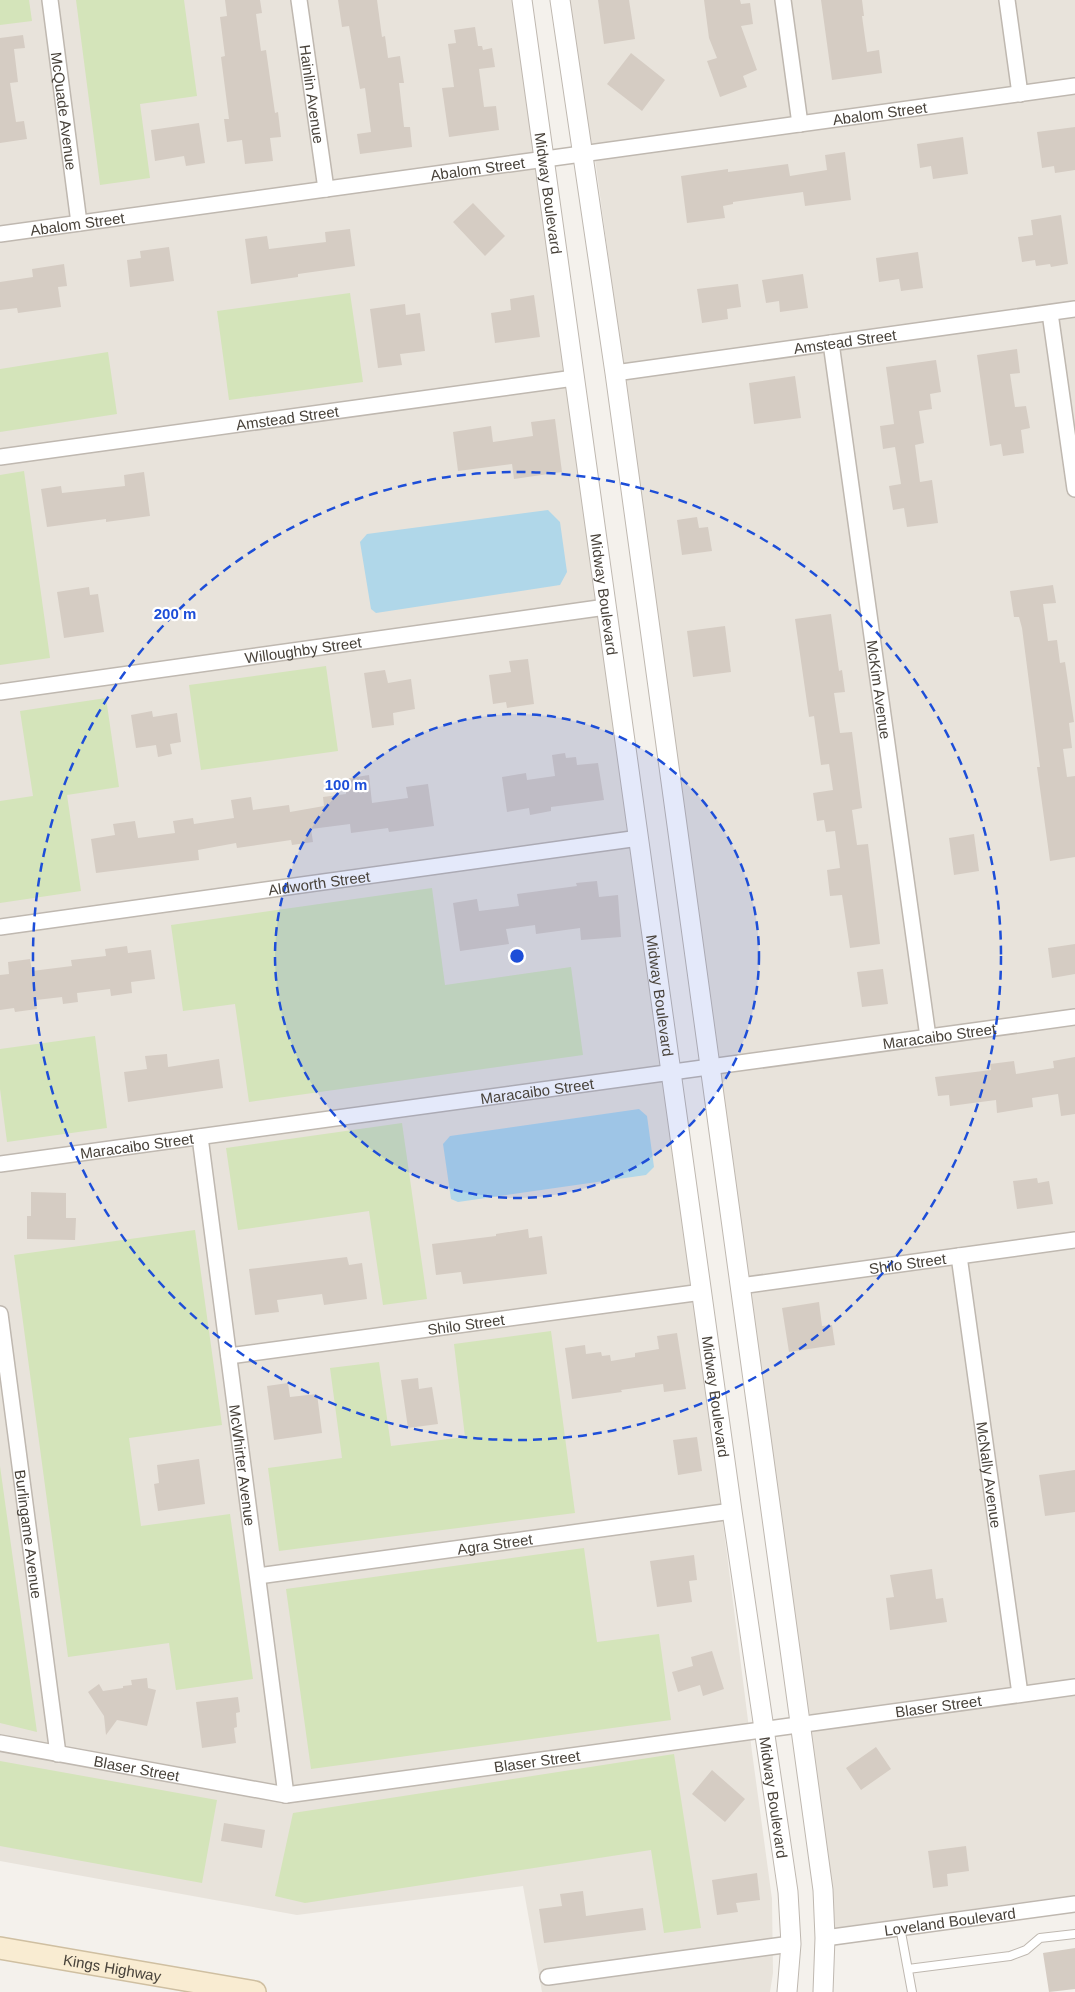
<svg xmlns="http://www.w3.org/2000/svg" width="1075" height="1992" viewBox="0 0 1075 1992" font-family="Arial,sans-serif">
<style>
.residential{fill:#e8e3db}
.green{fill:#d4e4ba}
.water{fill:#b0d7e9}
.building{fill:#d5ccc3}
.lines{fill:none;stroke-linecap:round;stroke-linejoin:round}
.service-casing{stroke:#bfb8b0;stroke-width:10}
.minor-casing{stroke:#bfb8b0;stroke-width:18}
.tertiary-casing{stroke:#bfb8b0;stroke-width:21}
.secondary-casing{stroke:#cfbfa1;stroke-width:24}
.service{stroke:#fff;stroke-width:8}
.minor{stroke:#fff;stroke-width:15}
.tertiary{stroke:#fff;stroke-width:19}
.secondary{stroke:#f9ecd2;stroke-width:21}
.ring{fill:none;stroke:#1d4ed8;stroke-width:2.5;stroke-dasharray:9 6}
.labels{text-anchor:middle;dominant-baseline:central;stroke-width:4.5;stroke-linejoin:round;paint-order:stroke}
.street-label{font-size:15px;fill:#48423a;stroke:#fff}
.centre{fill:#1d4ed8;stroke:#fff;stroke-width:2.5}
.ring-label{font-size:15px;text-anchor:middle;font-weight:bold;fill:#1d4ed8;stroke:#fff;stroke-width:4.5;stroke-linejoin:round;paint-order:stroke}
</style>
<rect width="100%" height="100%" fill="#f4f1ec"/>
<path class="residential" d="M0,0h515l92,607 145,1145 20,147 1,74 -3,19h-228l-19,-106 -226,29 -297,-54z
M569,0h506v1895l-241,33 -2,-40 -22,-157 4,-1 -3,-16 -3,1 -58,-422 3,-1 -3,-16h-2l-29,-202 3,-1 -2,-16h-3l-124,-913h-2l-5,-23z"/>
<path class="green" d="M0,0h29l3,21 -32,4z
M76,0h108l13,96 -57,8 10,74 -50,7z
M350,293l13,89 -134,18 -12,-89z
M108,352l9,62 -117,18v-63z
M24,471l26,187 -50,7v-190z
M326,666l12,85 -137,19 -12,-85z
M106,698l13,89 -52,8 14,96 -81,12v-102l33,-5 -13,-85z
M432,888l13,97 126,-18 12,88 -334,47 -14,-98 -52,7 -12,-86z
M95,1036l12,92 -100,14 -7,-53v-40z
M402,1123l25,176 -44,6 -14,-94 -131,19 -12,-82z
M195,1230l27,195 -93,13 12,88 89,-12 23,165 -77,11 -7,-47 -101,14 -54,-402z
M551,1331l24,182 -296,38 -11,-83 74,-10 -12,-90 49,-6 12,84 74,-9 -11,-93z
M0,1466l37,266 -37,-9z
M584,1548l13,94 62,-8 12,86 -360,49 -25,-180z
M674,1754l27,174 -37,5 -13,-83 -346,53 -30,-7 18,-83z
M0,1761l217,39 -15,83 -202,-37z"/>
<path class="water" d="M548,510l12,12 7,50 -7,13 -184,28 -5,-4 -11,-67 7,-8z
M639,1109l8,7 7,51 -8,8 -188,27 -7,-3 -8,-55 7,-8z"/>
<path class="building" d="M225,0h35l2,13 -6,1 5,37 5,-1 9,63 3,-1 3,25 -11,1 3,23 -28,3 -3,-24 -15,2 -3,-23h5l-8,-62 4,-1 -5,-39 7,-1z
M338,0h39l5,37 3,-1 3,22 12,-2 4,27h-5l5,44h6l2,20 -52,7 -3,-20 14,-2 -6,-44 -5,1 -11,-63 -7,1z
M598,0h31l6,39 -31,5z
M704,0h36l1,4 9,-1 3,21 -12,2 16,44 -14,6 4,11 -27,10 -13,-36 10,-3 -8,-20z
M821,0h41l2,16h-2l5,36 12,-2 3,23 -50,7z
M475,27l3,19h4l1,4 9,-2 3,19 -16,2 5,38 12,-1 3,24 -50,7 -7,-49 12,-1 -6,-43 8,-1 -2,-13z
M23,35l2,13 -11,1 4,33 -8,1 6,39 8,-1 3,18 -27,4v-105z
M631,53l34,27 -23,31 -35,-27z
M199,123l6,40 -19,3 -2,-10 -29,5 -4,-31z
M1075,127v43l-20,3 -1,-7 -12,2 -5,-36z
M963,137l5,37 -35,5 -2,-13 -11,2 -3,-24z
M845,152l6,48 -46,6 -2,-14 -70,10v2l-10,2 2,12 -38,5 -6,-47 47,-7v3l60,-8 2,12 37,-6 -2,-15z
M473,203l32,33 -20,20 -32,-34z
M1061,215l7,49 -17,3 -1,-3 -14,2 -1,-6 -13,2 -4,-25 15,-2 -2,-15z
M350,229l5,37 -57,8v3l-47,7 -6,-45 22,-3 2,13 57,-7 -1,-10z
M169,247l5,34 -44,6 -3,-27 14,-2 -1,-7z
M918,252l5,36 -22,3 -2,-12 -20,3 -3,-24z
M64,264l3,22 -9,1 3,20 -43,6 -1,-5 -17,2v-28l33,-5 -1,-8z
M803,274l5,34 -28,4 -1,-11 -13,2 -4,-23z
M738,284l3,23 -14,2 1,10 -26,4 -5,-34z
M534,295l6,42 -45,6 -4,-30 20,-3 -1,-11z
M405,304l1,11 14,-2 5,38 -25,3 2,11 -24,3 -8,-59z
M1017,349l3,24 -10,1 5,33 11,-1 4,22 -9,2 3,23 -21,3 -2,-12 -11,2 -13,-91z
M936,360l5,32 -11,2 2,15 -13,2 5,32 -9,2 5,37 12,-2 6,43 -31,4 -3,-19 -11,2 -4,-24 12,-2 -6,-37 -12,2 -3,-23 14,-2 -8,-57z
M795,376l6,42 -47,6 -5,-41z
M555,419l7,53 -48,7 -2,-15 -54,7 -5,-39 38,-6 2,16 40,-6 -2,-14z
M144,472l6,44 -44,6v-3l-59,8 -6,-38 20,-3 1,7 63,-7 -1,-11z
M697,517l2,11 9,-1 4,24 -30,4 -5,-35z
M1053,585l3,18 -13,1 5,37 9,-1 3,23 5,-1 9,60 -5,1 3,25 -9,1 4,28 8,-1v81l-25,4 -13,-94h3l-18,-139 -3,-11h-5l-4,-26z
M89,587l1,8 8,-1 6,38 -40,6 -7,-46z
M831,614l8,57 3,-1 3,22 -11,1 6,40 12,-1 10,76 -10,2 5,35 11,-1 12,100 -30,4 -8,-53 -12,1 -3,-26 13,-2 -5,-37 -9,1 -2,-12 -7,1 -4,-28 20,-3 -4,-26 -8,1 -7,-49 -5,1 -14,-98z
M725,626l6,46 -38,5 -6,-46z
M528,659l6,45 -27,4 -1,-6 -13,2 -4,-29 22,-3 -2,-11z
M385,670l3,13 23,-4 4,30 -22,4 1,12 -22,3 -8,-55z
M152,711l1,6 24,-4 4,29 -11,2 2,10 -14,3 -2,-12 -20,3 -5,-33z
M565,753l1,5 10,-1 1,8 21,-2 6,37 -53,7v4l-21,4 -1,-7 -22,4 -5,-35 24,-4 1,7 28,-4 -3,-21z
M369,775l3,28 36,-5 -2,-11 22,-3 6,42 -45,6 -1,-4 -37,5 -1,-9 -39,5 2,13 -21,3 -1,-5 -54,8 -1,-5 -38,7 1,10 -103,13 -5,-34 24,-4 -2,-11 22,-3 3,17 37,-5 -2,-12 20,-3 1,6 40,-6 -3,-18 20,-3 2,13 36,-5 1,7 34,-6 -1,-9 23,-3 -2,-15z
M974,834l5,37 -25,4 -5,-37z
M597,881l2,16 19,-2 3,42 -40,3 -1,-12 -44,6 -1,-9 -29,4 3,15 -49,7 -7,-48 24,-4 2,12 40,-5 -2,-12 60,-8 -1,-3z
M1075,944v30l-23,4 -4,-30z
M127,946l1,7 23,-3 4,29 -24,3 1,11 -21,3 -1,-7 -33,4 1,9 -15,2 -1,-7 -26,3 1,9 -22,3 -1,-4 -14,2v-35l9,-1 -1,-12 22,-3 2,12 40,-5 -1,-6 35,-4 -1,-7z
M883,969l5,35 -26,3 -5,-35z
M167,1054l1,13 51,-8 4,29 -95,14 -4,-30 23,-3 -2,-13z
M1075,1057v57l-14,2 -3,-22 -26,4 1,9 -36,6 -1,-13 -46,6 -1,-11 -11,1 -3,-19 56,-7 -1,-6 24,-3 2,13 38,-6 -1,-7z
M1037,1178l1,5 11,-2 4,23 -36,5 -4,-28z
M31,1192l35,1v25h10l-1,22 -48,-1v-23h4z
M528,1229l1,9 13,-2 5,38 -84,10 -2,-12 -25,3 -4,-31 64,-8v-2z
M347,1257l2,8 13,-2 5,36 -43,6 -2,-11 -45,6 2,12 -24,3 -6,-46z
M819,1302l3,24 10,-1 3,20 -46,7 -7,-44z
M677,1333l9,56 -22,3 -1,-8 -42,6 1,2 -50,7 -7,-51 20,-3 1,9 15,-2 1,4 8,-1 1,6 24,-4v-4l24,-4 -2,-13z
M418,1378l1,11 13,-2 6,37 -30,4 -7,-48z
M288,1383l2,14 27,-3 5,39 -48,7 -7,-54z
M697,1437l5,34 -24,4 -5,-35z
M199,1459l6,45 -47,7 -4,-27 5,-1 -2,-18z
M1075,1470v42l-30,4 -6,-41z
M694,1555l3,25 -8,1 3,21 -35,5 -7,-46z
M932,1569l4,30 7,-1 4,24 -57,8 -4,-32 8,-1 -4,-22z
M712,1651l12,38 -21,7 -3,-11 -22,7 -6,-20 21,-6 -2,-9z
M147,1678l1,10 8,2 -9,36 -30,-6 -11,15 -2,-19 -16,-24 11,-8 4,7 20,-3v-2l9,-1 -1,-5z
M238,1697l2,15 -4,1 1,14 -3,1 2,15 -34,5 -6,-46z
M876,1747l15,22 -30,21 -15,-22z
M712,1770l33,29 -20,23 -33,-28z
M224,1823l41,7 -3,18 -41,-7z
M966,1846l3,25 -22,3 1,12 -15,2 -5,-37z
M757,1873l3,27 -24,3 2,9 -21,3 -5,-35z
M583,1891l3,25 57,-8 3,22 -102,13 -5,-34 23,-3 -2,-12z
M1075,1948v41l-26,3 -6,-39z"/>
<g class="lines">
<g class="service-casing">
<path id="service" d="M900,1927l12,65
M908,1969l102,-13 16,-6 14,-12 35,-4"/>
</g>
<g class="minor-casing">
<g id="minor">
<path id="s1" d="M50,0l29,223"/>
<path id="s2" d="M299,0l27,189"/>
<path d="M783,0l17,124"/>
<path d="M1007,0l13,94"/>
<path id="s3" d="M0,234l1075,-148"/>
<path d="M1050,313l25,176"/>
<path id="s4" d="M831,343l97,694"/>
<path id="s5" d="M615,373l460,-64"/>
<path id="s6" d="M0,457l574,-79"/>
<path id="s7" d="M0,692l606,-85"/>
<path id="s8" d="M0,927l639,-89"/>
<path id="s9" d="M200,1137l86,658"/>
<path id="s10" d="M0,1164l1075,-147"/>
<path id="s11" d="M959,1256l61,438"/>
<path id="s12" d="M740,1286l335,-46"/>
<path id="s13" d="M0,1314l58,440"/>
<path id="s14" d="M229,1356l473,-64"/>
<path id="s15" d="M258,1576l474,-65"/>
<path id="s16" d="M0,1743l286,52 789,-108"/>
<path id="s17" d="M825,1938l250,-34"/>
<path d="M548,1977l243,-33"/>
</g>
</g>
<g class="tertiary-casing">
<g id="tertiary">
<path id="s18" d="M522,0l210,1511 56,381 3,52 -4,48"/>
<path d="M560,0l55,373 208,1517 2,48 -2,54"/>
</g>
</g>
<g class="secondary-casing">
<g id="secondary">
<path id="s19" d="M0,1948l255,44"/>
</g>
</g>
<use href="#service" class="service"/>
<use href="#minor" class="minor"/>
<use href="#tertiary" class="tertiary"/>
<use href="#secondary" class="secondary"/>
</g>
<circle cx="517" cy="956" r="242" fill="#1d4ed8" fill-opacity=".12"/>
<g class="ring">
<circle cx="517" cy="956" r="242"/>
<circle cx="517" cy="956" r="484"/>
</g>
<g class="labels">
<g class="street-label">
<text stroke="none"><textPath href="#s2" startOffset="95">Hainlin Avenue</textPath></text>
<text stroke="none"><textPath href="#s1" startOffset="112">McQuade Avenue</textPath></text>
<text stroke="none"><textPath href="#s3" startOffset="888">Abalom Street</textPath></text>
<text stroke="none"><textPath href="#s3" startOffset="482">Abalom Street</textPath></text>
<text stroke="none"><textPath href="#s18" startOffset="195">Midway Boulevard</textPath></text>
<text stroke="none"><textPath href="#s3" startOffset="78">Abalom Street</textPath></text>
<text stroke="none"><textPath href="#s5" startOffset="232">Amstead Street</textPath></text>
<text stroke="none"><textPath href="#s6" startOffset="290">Amstead Street</textPath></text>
<text stroke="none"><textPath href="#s18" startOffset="600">Midway Boulevard</textPath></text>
<text stroke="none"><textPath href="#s7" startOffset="306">Willoughby Street</textPath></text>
<text stroke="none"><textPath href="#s4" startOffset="350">McKim Avenue</textPath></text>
<text stroke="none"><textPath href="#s8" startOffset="322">Aldworth Street</textPath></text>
<text stroke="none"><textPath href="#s18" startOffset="1005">Midway Boulevard</textPath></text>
<text stroke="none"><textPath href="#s10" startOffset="948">Maracaibo Street</textPath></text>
<text stroke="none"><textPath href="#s10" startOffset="542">Maracaibo Street</textPath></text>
<text stroke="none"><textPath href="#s10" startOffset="138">Maracaibo Street</textPath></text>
<text stroke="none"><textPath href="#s12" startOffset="169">Shilo Street</textPath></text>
<text stroke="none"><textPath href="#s14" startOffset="239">Shilo Street</textPath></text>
<text stroke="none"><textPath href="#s18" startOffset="1410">Midway Boulevard</textPath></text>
<text stroke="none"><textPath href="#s9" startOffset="331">McWhirter Avenue</textPath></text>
<text stroke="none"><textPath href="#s11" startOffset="221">McNally Avenue</textPath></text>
<text stroke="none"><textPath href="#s13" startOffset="222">Burlingame Avenue</textPath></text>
<text stroke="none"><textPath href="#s15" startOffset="239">Agra Street</textPath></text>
<text stroke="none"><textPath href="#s16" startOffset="949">Blaser Street</textPath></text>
<text stroke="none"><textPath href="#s16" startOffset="544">Blaser Street</textPath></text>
<text stroke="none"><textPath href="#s16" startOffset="139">Blaser Street</textPath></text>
<text stroke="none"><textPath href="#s18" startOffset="1815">Midway Boulevard</textPath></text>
<text stroke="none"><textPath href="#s17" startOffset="126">Loveland Boulevard</textPath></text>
<text stroke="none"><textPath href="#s19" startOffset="114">Kings Highway</textPath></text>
</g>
</g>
<circle cx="517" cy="956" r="8" class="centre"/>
<g class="ring-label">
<text x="175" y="619">200 m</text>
<text x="346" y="790">100 m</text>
</g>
</svg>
